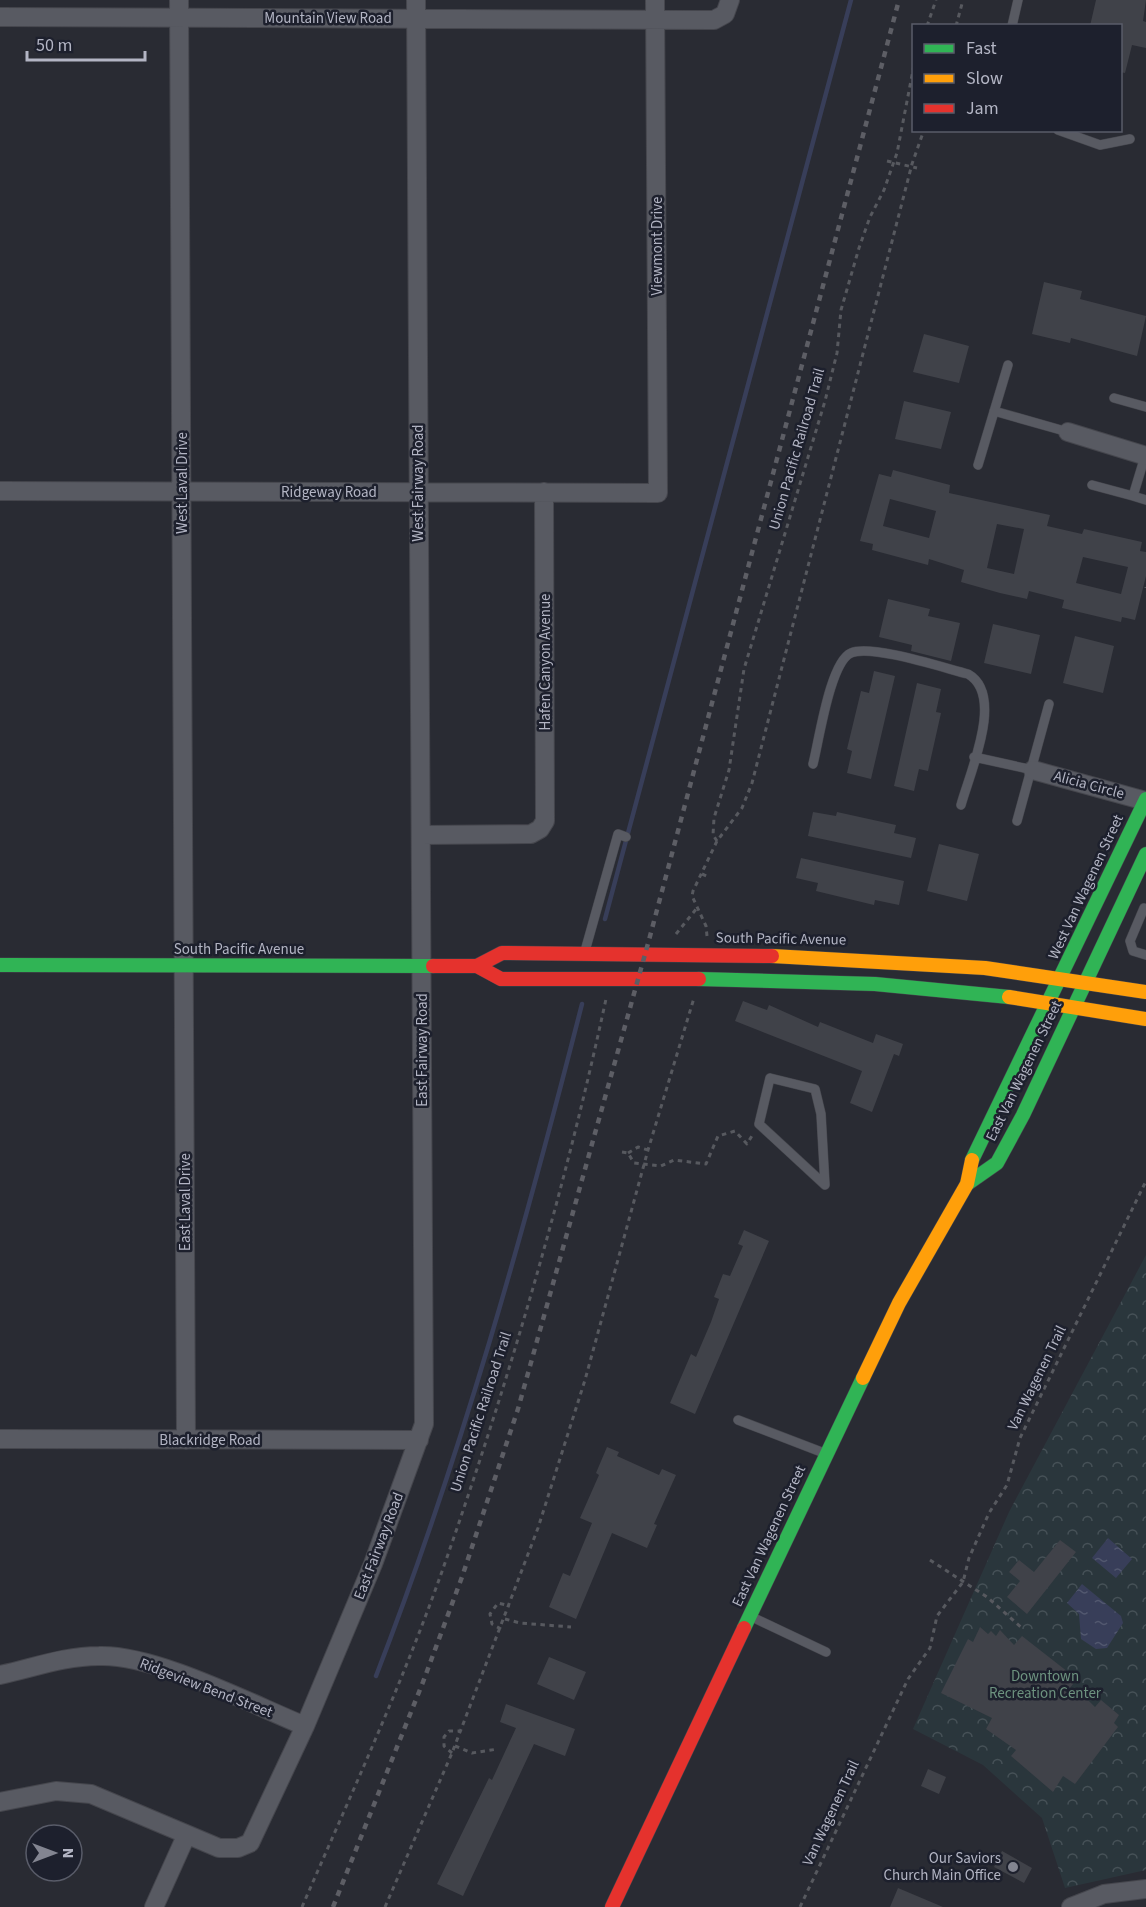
<svg xmlns="http://www.w3.org/2000/svg" width="1146" height="1907" viewBox="0 0 1146 1907" font-family="'Source Sans 3',sans-serif">
<style>
.forest{fill:url(#forest-crowns)}
.water{fill:url(#water-ripples)}
.lines{fill:none;stroke-linecap:round;stroke-linejoin:round}
.stream{stroke:#383e59;stroke-width:4.5}
.building{fill:#404249;fill-rule:evenodd}
.lane-casing{stroke:#45464d;stroke-width:10}
.street-casing{stroke:#45464d;stroke-width:20}
.fast-casing{stroke:#45464d;stroke-width:15}
.slow-casing{stroke:#45464d;stroke-width:15}
.jam-casing{stroke:#45464d;stroke-width:15}
.path{stroke:#57595f;stroke-width:3;stroke-dasharray:4.5 4.5;stroke-linecap:butt}
.lane{stroke:#585a62;stroke-width:9}
.street{stroke:#585a62;stroke-width:18}
.fast{stroke:#30b455;stroke-width:14}
.slow{stroke:#ff9f0a;stroke-width:14}
.jam{stroke:#e5322d;stroke-width:14}
.rail{stroke:#5d5e65;stroke-width:4.5;stroke-dasharray:6 6;stroke-linecap:butt}
.poi-dot{fill:#838591;stroke:#1d202d;stroke-width:2}
.labels{text-anchor:middle;dominant-baseline:central;stroke-width:5;stroke-linejoin:round;paint-order:stroke}
.street-label{font-size:15px;fill:#b3b5c4;stroke:#1d202d}
.park-label{font-size:15px;fill:#6d927f;stroke:#1d202d}
.poi-label{font-size:15px;fill:#b3b5c4;stroke:#1d202d;text-anchor:end}
</style>
<defs>
<pattern id="forest-crowns" width="20" height="18" patternUnits="userSpaceOnUse" patternTransform="scale(1.5)"><rect width="20" height="18" fill="#2a363c"/><path d="M2 6a3 3 0 1 1 6 0M12 15a3 3 0 1 1 6 0" fill="none" stroke="#465157"/></pattern>
<pattern id="water-ripples" width="26" height="14" patternUnits="userSpaceOnUse" patternTransform="scale(1.5)"><rect width="26" height="14" fill="#383e59"/><path d="M2 4q2-2 4 0t4 0M15 11q2-2 4 0t4 0" fill="none" stroke="#52586f"/></pattern>
</defs>
<rect width="100%" height="100%" fill="#292b33"/>
<path class="forest" d="M1146,1255v615l-81,18 -23,-70 -59,-53 -70,-36 96,-217z"/>
<path class="water" d="M1108,1538l24,21 -16,19 -24,-20z
M1082,1584l39,32 2,7 -16,25 -11,1 -15,-10 -2,-25 -12,-11z"/>
<g class="lines">
<path class="stream" d="M605,919l246,-919
M376,1676c85,-219 148,-445 206,-672"/>
</g>
<path class="building" d="M1096,0h50l-3,21 3,1v26l-14,-3 -7,28 -5,-1v-46h-30z
M1044,282l38,9 -2,8 66,17 -9,40 -66,-18 -1,5 -38,-9z
M924,334l45,12 -10,37 -46,-11z
M904,401l47,11 -10,37 -46,-10z
M893,470l57,15 -1,8 101,22 -3,11 35,8 2,-5 58,13 -2,9 6,1v24l-11,44 -13,-3 -1,5 -59,-14 2,-8 -35,-9 -2,8 -27,-6 -39,-11 3,-12 -35,-11 -1,6 -56,-15 1,-6 -13,-3 19,-67 12,3zM890,499l46,12 -7,27 -46,-12zM997,524l27,5 -10,45 -27,-6zM1083,557l45,10 -7,27 -45,-11z
M888,599l42,10 -2,7 32,7 -9,38 -40,-10 1,-6 -33,-8z
M993,624l47,11 -9,39 -47,-11z
M1075,636l39,10 -11,47 -40,-10z
M874,671l21,5 -24,103 -24,-6 5,-22 -5,-2 14,-58 8,2z
M917,683l24,6 -5,23 5,1 -13,58 -9,-2 -5,22 -20,-5z
M813,812l23,4 1,-4 59,13 -2,8 22,5 -5,20 -103,-22z
M939,844l40,10 -12,47 -40,-10z
M801,858l103,23 -5,24 -24,-5 -1,5 -58,-14 2,-8 -22,-5z
M743,1001l24,9 2,-5 49,22 2,-5 53,21 3,-9 27,10 -4,12 -5,-2 -22,58 -22,-9 12,-32 -127,-50z
M744,1230l25,11 -74,173 -25,-11 21,-49 5,3 15,-35 8,-23 -5,-2 9,-23 7,2 13,-30 -5,-2z
M607,1447l12,5 -2,4 42,19 3,-6 14,6 -22,49 3,1 -10,23 -35,-15 -36,86 -27,-12 14,-34 7,3 22,-53 -12,-5 19,-43 -3,-2z
M1060,1540l16,12 -49,62 -20,-17 13,-16 -11,-9 10,-12 15,12z
M980,1627l8,7 3,-3 5,5 4,-6 14,15 8,-9 55,43 -8,10 16,8 10,10 6,-7 18,15 -5,8 4,4 -43,57 -12,-8 -10,16 -42,-36 5,-6 -30,-21 6,-11 -51,-25 27,-54 5,3z
M549,1657l37,15 -12,28 -37,-16z
M506,1704l69,25 -10,27 -31,-12 -71,152 -26,-12 52,-106 3,2 24,-52 -16,-6z
M928,1769l18,8 -7,17 -18,-8z
M1002,1851l30,17 -8,15 -30,-16z
M898,1888l45,19h-53z"/>
<g class="lines">
<g class="lane-casing">
<path id="lane" d="M1012,26l6,-26
M1058,130l42,15 30,-6
M1114,398l32,9
M994,411l74,21
M1146,453l-13,43 13,4
M978,465l30,-100
M1092,485l41,11
M974,757l59,13
M813,764c6,-23 17,-102 38,-111 20,-9 93,15 117,21 37,21 2,98 -7,131
M1017,821l32,-117
M1144,908l-14,33 3,10 13,4
M585,951l33,-117 8,3
M770,1078l45,11 6,25 4,71 -66,-61z
M738,1420l86,33
M752,1617l74,35"/>
</g>
<g class="street-casing">
<path id="street" d="M179,0l7,1440
M0,17l714,3 11,-6 5,-14
M1068,432l78,24
M0,491l658,2 -3,-493
M1033,770l113,31
M421,835l110,-1 9,-5 5,-8 -1,-329
M0,1439l419,1
M0,1675c33,-7 64,-19 99,-19 56,-2 152,48 206,70
M0,1802l56,-11 35,3 128,54h19l12,-5 55,-117 68,-162 51,-140 -8,-1424
M154,1907l32,-71
M1071,1907l33,-13 42,-5"/>
</g>
<g class="fast-casing">
<path id="fast" d="M0,965l433,1
M699,979l176,5 134,13
M972,1160l174,-361
M967,1184l30,-21 26,-48 123,-261
M744,1628l119,-250"/>
</g>
<g class="slow-casing">
<path id="slow" d="M772,956l213,12 161,24
M1009,997l137,22
M863,1378l36,-75 68,-119 5,-24"/>
</g>
<g class="jam-casing">
<path id="jam" d="M433,966h44l24,13h198
M477,966l25,-13 270,3
M612,1907l132,-279"/>
</g>
<path class="path" d="M927,26l9,-26
M956,26l7,-26
M887,161l30,7
M1146,588v-1
M717,841l-4,-6 1,-17 15,-48 15,-101 81,-268 12,-48 4,-43 18,-62 11,-31 14,-27 13,-37 17,-88
M702,874l7,3
M676,934l21,-26
M707,936l-1,-10 -14,-30 1,-5 24,-50 25,-33 10,-25 160,-619 12,-34
M622,1152l6,1 6,10 27,3 13,-6 32,4 12,-28 17,-5 12,13 6,-10
M628,1153l10,-6 10,3
M930,1560l57,37 35,31
M505,1619l15,4 51,4
M501,1629l-9,-5 -2,-10 8,-11 12,3
M455,1746l17,7 26,-4
M452,1753l-8,-7v-9l5,-6h12
M302,1907c50,-115 103,-229 144,-347 64,-183 119,-371 160,-561
M385,1907l67,-154 86,-225 47,-148 63,-230 46,-152
M800,1907l108,-228 22,-31 7,-32 26,-34 6,-24 20,-45 18,-28 13,-47 126,-257"/>
<use href="#lane" class="lane"/>
<use href="#street" class="street"/>
<use href="#fast" class="fast"/>
<use href="#slow" class="slow"/>
<use href="#jam" class="jam"/>
<path class="rail" d="M333,1907l90,-225 39,-105 56,-168 131,-469 250,-940"/>
</g>
<circle class="poi-dot" cx="1013" cy="1867" r="6"/>
<g class="labels">
<g class="street-label">
<text x="328" y="18">Mountain View Road</text>
<text transform="translate(657 246) rotate(-90)">Viewmont Drive</text>
<text transform="translate(797 449) rotate(-74)">Union Pacific Railroad Trail</text>
<text transform="translate(182 483) rotate(-90)">West Laval Drive</text>
<text transform="translate(418 483) rotate(-90)">West Fairway Road</text>
<text x="329" y="492">Ridgeway Road</text>
<text transform="translate(545 662) rotate(-90)">Hafen Canyon Avenue</text>
<text transform="translate(1089 785) rotate(15)">Alicia Circle</text>
<text transform="translate(1086 887) rotate(-65)">West Van Wagenen Street</text>
<text transform="translate(781 939) rotate(1)">South Pacific Avenue</text>
<text x="239" y="949">South Pacific Avenue</text>
<text transform="translate(422 1050) rotate(-90)">East Fairway Road</text>
<text transform="translate(1024 1071) rotate(-64)">East Van Wagenen Street</text>
<text transform="translate(185 1202) rotate(-90)">East Laval Drive</text>
<text transform="translate(1037 1378) rotate(-64)">Van Wagenen Trail</text>
<text transform="translate(481 1412) rotate(-72)">Union Pacific Railroad Trail</text>
<text x="210" y="1440">Blackridge Road</text>
<text transform="translate(769 1536) rotate(-65)">East Van Wagenen Street</text>
<text transform="translate(379 1546) rotate(-69)">East Fairway Road</text>
<text transform="translate(206 1688) rotate(21)">Ridgeview Bend Street</text>
<text transform="translate(831 1813) rotate(-65)">Van Wagenen Trail</text>
</g>
<g class="park-label">
<text x="1045" y="1676">Downtown<tspan x="1045" dy="17">Recreation Center</tspan></text>
</g>
<g class="poi-label">
<text x="1001" y="1858">Our Saviors<tspan x="1001" dy="17">Church Main Office</tspan></text>
</g>
</g>
<rect x="912" y="24" width="210" height="108" fill="#1d202d" stroke="#595c69" stroke-width="1.5"/>
<rect x="924" y="44" width="30" height="9" fill="#30b455" stroke="#595c69" stroke-width="1.5"/>
<text x="966" y="54" font-size="18" fill="#b3b5c4">Fast</text>
<rect x="924" y="74" width="30" height="9" fill="#ff9f0a" stroke="#595c69" stroke-width="1.5"/>
<text x="966" y="84" font-size="18" fill="#b3b5c4">Slow</text>
<rect x="924" y="104" width="30" height="9" fill="#e5322d" stroke="#595c69" stroke-width="1.5"/>
<text x="966" y="114" font-size="18" fill="#b3b5c4">Jam</text>
<g transform="translate(54 1853) rotate(90)"><circle r="28" fill="#1d202d" stroke="#595c69" stroke-width="1.5"/>
<path d="M0-4.5L10 22L0 15L-10 22Z" fill="#838591"/>
<text y="-9" font-size="16" font-weight="bold" text-anchor="middle" fill="#b3b5c4">N</text>
</g>
<path d="M27 51v9h118v-9" fill="none" stroke="#b3b5c4" stroke-width="3"/>
<text x="36" y="51" font-size="18" fill="#b3b5c4" stroke="#1d202d" stroke-width="4.5" paint-order="stroke">50 m</text>
</svg>
